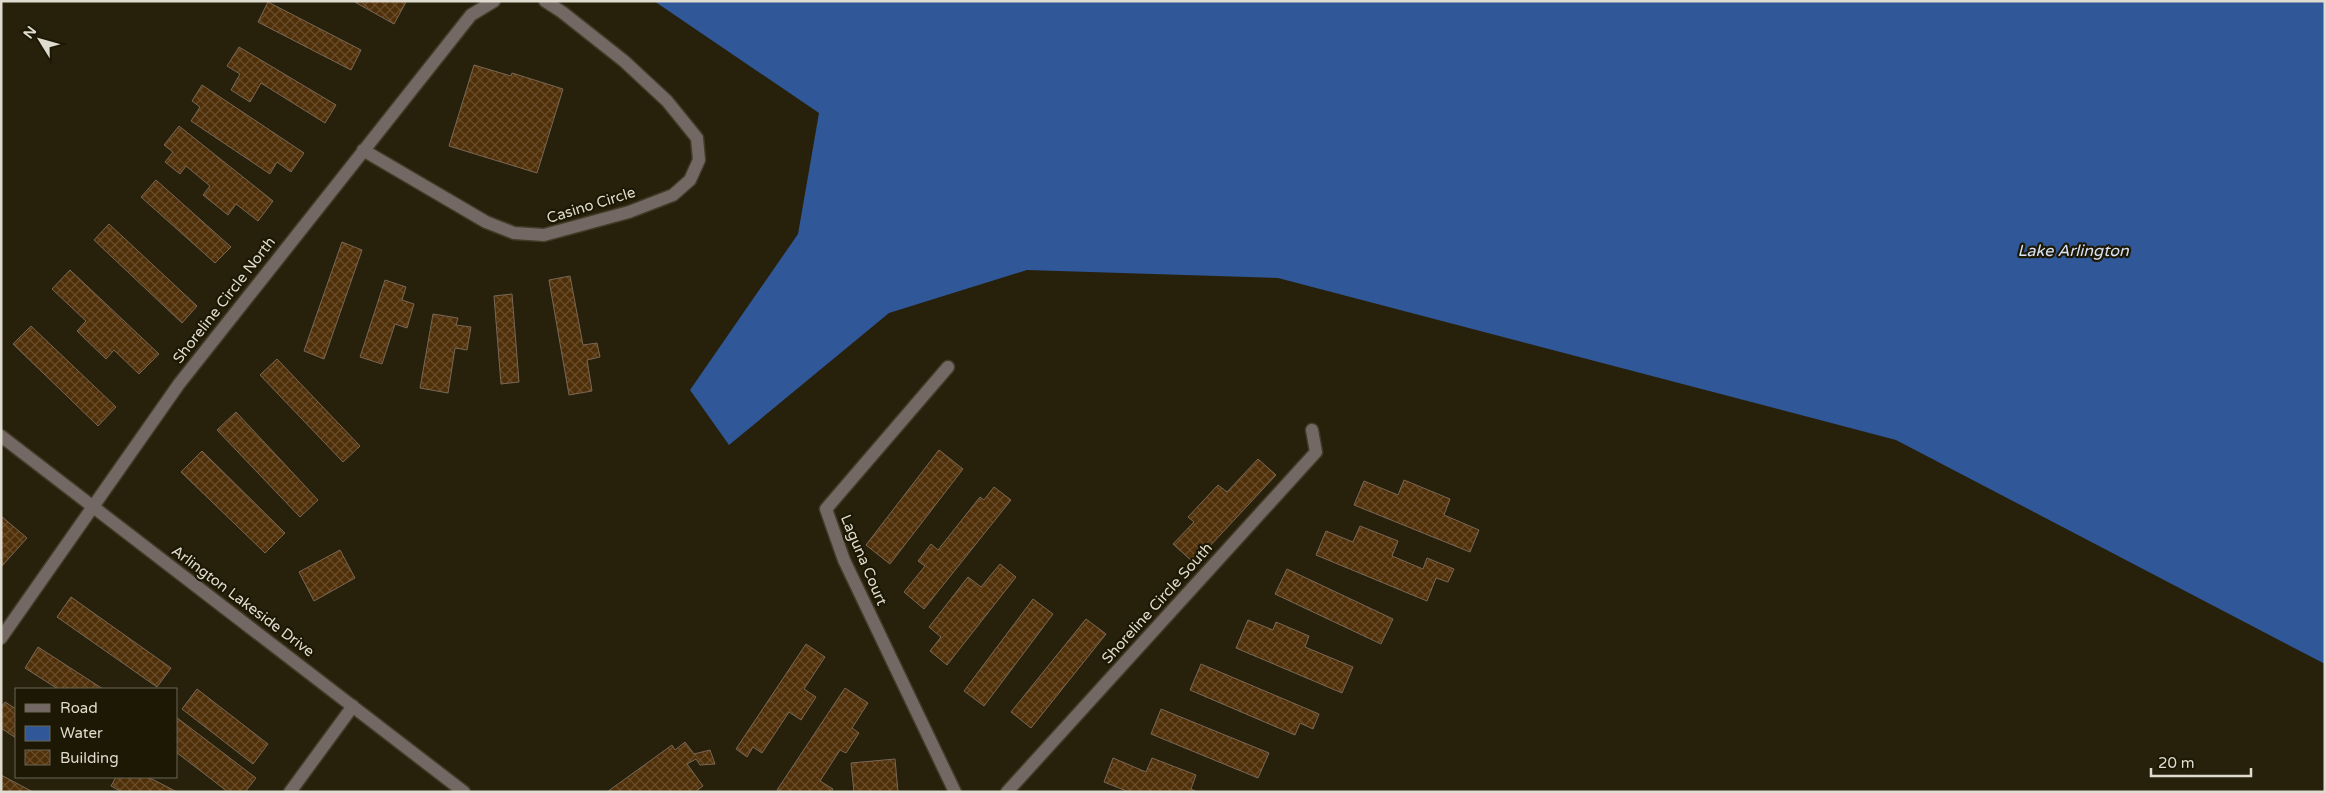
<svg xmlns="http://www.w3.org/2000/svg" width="2326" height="793" viewBox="0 0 2326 793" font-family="'Varela Round',sans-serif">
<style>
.water{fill:#305798}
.building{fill:url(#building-cross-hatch);stroke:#796755}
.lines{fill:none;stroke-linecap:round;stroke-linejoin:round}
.minor-casing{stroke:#413b27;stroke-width:15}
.minor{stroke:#736863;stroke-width:12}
.labels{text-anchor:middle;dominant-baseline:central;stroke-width:4.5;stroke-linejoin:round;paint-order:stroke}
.street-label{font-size:15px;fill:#dfdccf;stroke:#1d1804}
.water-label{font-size:16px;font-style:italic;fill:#d6e2f5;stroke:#1d1804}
</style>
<defs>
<pattern id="building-cross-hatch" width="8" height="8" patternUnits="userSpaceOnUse" patternTransform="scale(1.25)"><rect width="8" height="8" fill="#503009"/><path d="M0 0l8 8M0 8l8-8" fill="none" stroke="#694d2c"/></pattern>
</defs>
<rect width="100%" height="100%" fill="#27210c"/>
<path class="water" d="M654,1h1671v663l-429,-224 -618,-162 -251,-8 -138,43 -160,132 -39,-55 108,-156 21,-121z"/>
<path class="building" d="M353,1h52l1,1 -12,22z
M268,2l93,48 -10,20 -93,-48z
M239,47l97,58 -11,18 -64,-40 -11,19 -19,-12 9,-16 -13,-8z
M474,65l37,11 1,-3 51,16 -26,84 -88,-27z
M202,85l102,68 -13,19 -14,-10 -7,12 -79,-53 9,-14 -8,-6z
M179,126l94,75 -15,20 -22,-17 -8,11 -25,-20 7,-9 -24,-20 -6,8 -15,-12 8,-10 -9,-7z
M156,180l75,67 -16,16 -74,-66z
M109,224l88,82 -15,17 -88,-83z
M342,242l20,8 -38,109 -20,-8z
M70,270l89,84 -20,20 -25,-24 -8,9 -29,-28 9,-10 -34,-32z
M570,276l13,69 14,-2 3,14 -13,3 5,31 -23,4 -20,-115z
M385,280l21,7 -4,13 12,4 -7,24 -12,-4 -13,40 -22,-7z
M512,294l7,88 -18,2 -7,-88z
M433,314l25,4 -2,7 15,2 -4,23 -12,-2 -7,45 -28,-5z
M31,326l85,81 -18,19 -85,-82z
M277,359l83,87 -17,16 -83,-87z
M236,412l82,88 -18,17 -83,-87z
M939,450l24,19 -73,95 -24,-19z
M202,451l83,82 -20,20 -84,-81z
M1258,459l18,16 -82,88 -21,-19 21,-22 -6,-5 30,-32 9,7z
M1404,480l46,19 -6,16 35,15 -9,22 -116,-47 10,-24 34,14z
M994,487l17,13 -87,109 -20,-17 21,-26 -7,-5 13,-17 7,6 42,-53 4,3z
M1,516l26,22 -26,29z
M1360,526l38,15 -6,15 31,13 4,-11 27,11 -6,13 -12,-4 -9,23 -111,-46 10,-24 27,11z
M340,550l15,28 -41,23 -15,-29z
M1000,564l16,13 -69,88 -17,-14 11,-14 -12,-10 39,-50 13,10z
M1287,569l106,50 -12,25 -106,-50z
M71,597l100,71 -14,19 -100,-70z
M1033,599l20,15 -69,92 -20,-15z
M1086,619l20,15 -75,94 -20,-16z
M1248,620l25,10 3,-8 33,14 -4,11 48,20 -11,26 -106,-45z
M806,644l19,13 -21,32 12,8 -15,23 -12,-8 -27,41 -9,-6 -6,10 -11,-8z
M38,647l65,42h-45l-33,-21z
M1201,664l118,50 -6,15 -13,-6 -5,12 -105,-45z
M845,688l23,15 -16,25 7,5 -13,20 -6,-3 -20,31 13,8 -2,3h-51l-3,-2z
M197,689l71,55 -15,20 -71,-55z
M5,702l11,7v29l-15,-10v-21z
M1161,709l108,44 -11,25 -107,-44z
M176,717l80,61 -11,14h-17l-52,-40z
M685,742l9,12 16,-4 5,14 -15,1 -4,-6 -9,5 16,22 -8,6h-88l65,-47 3,5z
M1113,758l33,14 6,-14 44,17 -5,14 6,3h-68l-25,-10z
M895,759l3,33h-44l-3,-29z
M1,775l32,17h-32z
M116,777h32l29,15h-55l-11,-6z"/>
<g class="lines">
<g class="minor-casing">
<path id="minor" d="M363,150l123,72 28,11 30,2 85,-23 44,-17 17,-15 9,-20 -2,-22 -30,-37 -43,-40 -62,-49 -17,-11
M948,367l-122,142 18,51 111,232
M1,436l463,356
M1,638l178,-254 292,-369 23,-14
M290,792l63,-86
M1007,792l309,-340 -4,-22"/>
</g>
<use href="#minor" class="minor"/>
</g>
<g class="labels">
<g class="street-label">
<text transform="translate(591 205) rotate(-17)">Casino Circle</text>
<text transform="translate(224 300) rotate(-52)">Shoreline Circle North</text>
<text transform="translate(864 560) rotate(67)">Laguna Court</text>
<text transform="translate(243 601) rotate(37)">Arlington Lakeside Drive</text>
<text transform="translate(1157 603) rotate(-48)">Shoreline Circle South</text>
</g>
<g class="water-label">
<text x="2073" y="251">Lake Arlington</text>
</g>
</g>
<rect width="2326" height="793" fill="none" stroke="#dfdccf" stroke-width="5"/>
<rect x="15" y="688" width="162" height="90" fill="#1d1804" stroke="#6b6655"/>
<rect x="25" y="704" width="25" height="8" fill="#736863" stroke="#6b6655"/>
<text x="60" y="713" font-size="15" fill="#dfdccf">Road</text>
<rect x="25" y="726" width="25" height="15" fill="#305798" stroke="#6b6655"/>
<text x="60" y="738" font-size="15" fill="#dfdccf">Water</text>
<rect x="25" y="750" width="25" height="15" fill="url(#building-cross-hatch)" stroke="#6b6655"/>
<text x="60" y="763" font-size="15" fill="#dfdccf">Building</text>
<g transform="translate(40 40) rotate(307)" stroke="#1d1804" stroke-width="4" paint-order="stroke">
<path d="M0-4L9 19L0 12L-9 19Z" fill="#dfdccf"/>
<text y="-8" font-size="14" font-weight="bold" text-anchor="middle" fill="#dfdccf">N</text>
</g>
<path d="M2151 768v8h100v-8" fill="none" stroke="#dfdccf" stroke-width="2.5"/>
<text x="2158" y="768" font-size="15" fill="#dfdccf" stroke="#1d1804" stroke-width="4" paint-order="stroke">20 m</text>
</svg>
